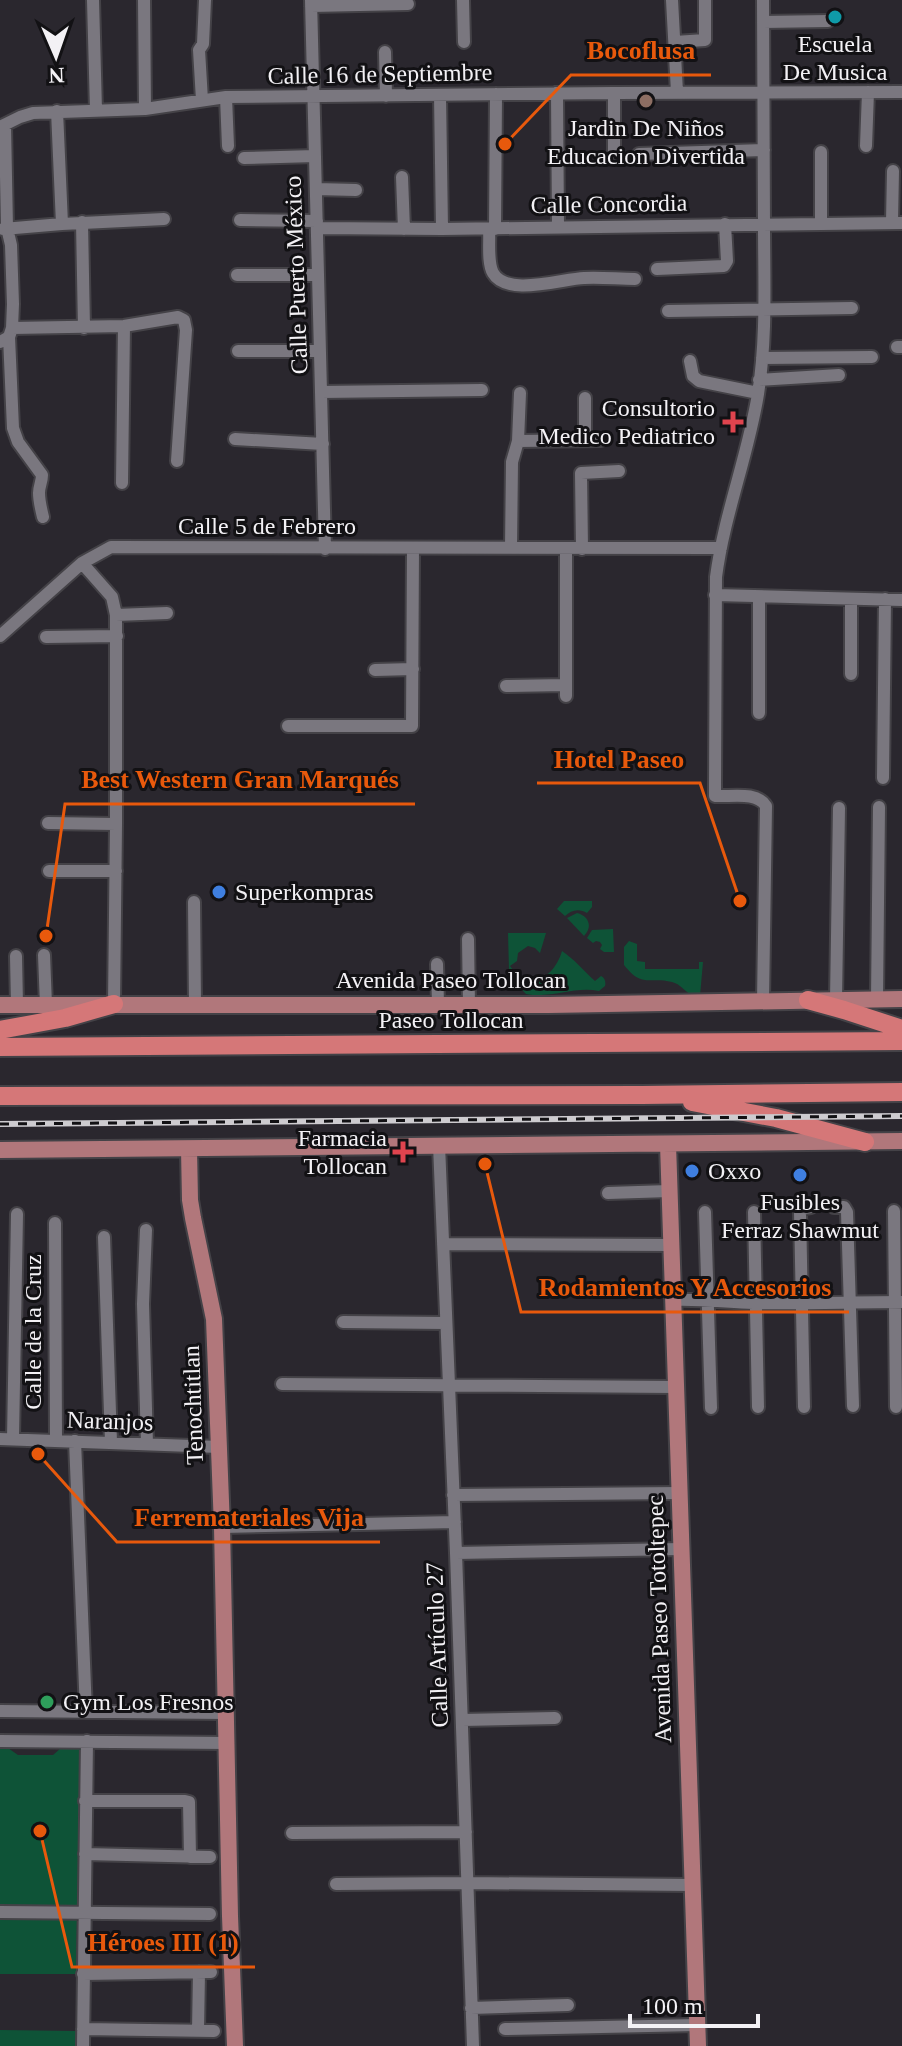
<svg xmlns="http://www.w3.org/2000/svg" width="902" height="2046" viewBox="0 0 902 2046" font-family="'Times New Roman',serif">
<style>
.green{fill:#0e5337}
.lines{fill:none;stroke-linecap:round;stroke-linejoin:round}
.minor-casing{stroke:#444247;stroke-width:16}
.major-casing{stroke:#444247;stroke-width:20}
.highway-casing{stroke:#444247;stroke-width:22}
.minor{stroke:#7a777f;stroke-width:12}
.major{stroke:#b1777b;stroke-width:16}
.highway{stroke:#d57778;stroke-width:18}
.rail-casing{stroke:#cdcbcf;stroke-width:6}
.rail{stroke:#121114;stroke-width:3;stroke-dasharray:9;stroke-linecap:butt}
.culture-dot{fill:#0f9aa8;stroke:#121114;stroke-width:3}
.education-dot{fill:#8d6e63;stroke:#121114;stroke-width:3}
.health-dot{fill:#e0444e;stroke:#121114;stroke-width:3}
.shop-dot{fill:#3f7fe0;stroke:#121114;stroke-width:3}
.leisure-dot{fill:#2e9e5b;stroke:#121114;stroke-width:3}
.labels{text-anchor:middle;dominant-baseline:central;stroke-width:6;stroke-linejoin:round;paint-order:stroke}
.poi-label{font-size:24px;fill:#f3f1f5;stroke:#121114}
.street-label{font-size:24px;fill:#f3f1f5;stroke:#121114}
.leader{fill:none;stroke:#e8590c;stroke-width:3}
.callout-dot{fill:#e8590c;stroke:#121114;stroke-width:3}
.callout-label{font-size:26px;text-anchor:middle;font-weight:bold;fill:#e8590c;stroke:#121114;stroke-width:6;stroke-linejoin:round;paint-order:stroke}
</style>
<rect width="100%" height="100%" fill="#2a272e"/>
<path class="green" d="M564,901h28v6l-5,6c-8,-5 -16,-3 -22,3l-8,-7z
M577,913c12,3 16,14 7,23l-17,-18z
M613,929l1,23h-10l-4,-3 2,-4 -2,-3 -4,-1 -3,2 -6,-5 5,-8z
M508,933h38l-6,20 -5,-5 -7,-2 -10,7 -1,8 -7,5c19,27 44,12 52,-15 12,8 22,20 33,30l6,-5c4,2 5,6 4,10l-6,5c-25,-5 -48,8 -73,3l-16,-17h2v-6l-3,-1z
M629,941l8,3v17l8,1v7h54v-7h4l-3,34c-14,1 -16,-11 -28,-14 -23,-6 -29,7 -48,-17v-18z
M0,1748h8l10,7h35l8,-7 21,1 -3,158 -79,-1z
M0,1917l77,1 -1,56h-76z
M0,2030l76,1v15h-76z"/>
<g class="lines">
<g class="minor-casing">
<path id="minor" d="M93,0l3,110
M144,0l1,109
M311,0l14,549
M463,0l1,42
M672,0l5,92
M763,0c1,75 1,150 1,224 0,57 3,114 -6,170 -10,62 -34,121 -42,183l-1,209v10c16,1 42,-5 51,10l-3,195
M311,6l97,-2
M763,22l65,-1
M675,42l30,-2v-40
M385,52l1,44
M557,93l1,134
M614,93v59
M440,95l2,134
M226,97l2,49
M202,100l-3,-50 4,-6 2,-44
M57,111l5,113
M0,127l20,-10 13,-4 112,-4 81,-12 388,-4 288,-1
M866,146l2,-54
M639,154l125,-4
M244,158l71,-2
M402,177l2,52
M316,189l40,1
M240,220l77,1
M82,222l2,106
M892,222l1,-51
M821,223v-71
M317,228l125,1 460,-6
M3,229l59,-5 102,-5
M489,229c1,12 -2,33 4,44 14,24 68,6 91,5 17,-1 34,1 51,1
M495,229l1,-135
M657,269l67,-3 3,-5 -2,-37
M237,275h81
M668,311l184,-3
M12,328l112,-2 54,-9 6,3 2,10 -9,131
M9,337l4,91 5,14 24,33c0,7 -3,11 -3,18 0,8 2,16 4,24
M0,342l9,-5 3,-9 1,-24 -2,-59 -4,-17 -2,-103
M897,347h5
M238,351h82
M762,358l110,-1
M690,361l3,15 6,5 59,12
M759,380l80,-5
M321,392l161,-2
M235,439l88,5
M585,440v-42
M518,441l83,-1
M122,483l2,-157
M511,548l1,-86 6,-21 2,-48
M566,549v147
M582,549l-1,-76 38,-2
M82,563l30,34 4,18v209l-2,180
M715,595l187,5
M116,615l51,-2
M0,636l82,-73 29,-16 610,1
M46,637l71,-1
M375,670l38,-1
M851,674v-75
M506,686l60,-1
M759,713v-116
M288,726h124l1,-178
M883,778l2,-179
M48,823l68,1
M49,871h67
M194,902l1,103
M468,939l1,66
M44,955l2,50
M16,956l1,49
M437,964l1,41
M877,999l2,-192
M836,1000l3,-192
M439,1145l17,408 17,493
M608,1193l61,-2
M834,1207h10l3,5 6,194
M894,1211l2,196
M705,1212l6,196
M754,1212l4,195
M55,1223l1,217
M146,1230l-3,74 4,140
M104,1237l7,205
M443,1244l228,1
M673,1300c27,-1 53,2 80,3 50,1 99,-1 149,-1
M343,1322l103,1
M282,1384l393,3
M804,1407l-4,-195 4,-4 7,-1
M0,1439l219,8
M13,1439l4,-225
M75,1441l11,271
M453,1495l227,-2
M222,1527l233,-5
M456,1553l226,-4
M0,1711l226,2
M462,1720l93,-2
M0,1741l227,2
M85,1801h100l4,1 1,55
M292,1833l174,-1
M85,1854l125,3
M336,1884l131,-1 225,2
M0,1912l210,2
M83,1974l128,-2
M471,2008l97,-3
M83,2029l131,2
M505,2029l192,-4
M198,2031l1,-59
M83,2046l4,-305"/>
</g>
<g class="major-casing">
<path id="major" d="M0,1005h549l353,-6
M668,1144l30,902
M189,1149l1,51 3,18 21,101 8,208 8,389 5,130
M0,1150l902,-9"/>
</g>
<g class="highway-casing">
<path id="highway" d="M808,1000l36,10 58,19
M0,1030l65,-12 49,-14
M0,1047l902,-6
M0,1096l642,-1 260,-3
M692,1102l84,16 89,24"/>
</g>
<use href="#minor" class="minor"/>
<use href="#major" class="major"/>
<use href="#highway" class="highway"/>
<g class="rail-casing">
<path id="rail" d="M0,1124l902,-8"/>
</g>
<use href="#rail" class="rail"/>
</g>
<circle class="culture-dot" cx="835" cy="17" r="8"/>
<circle class="education-dot" cx="646" cy="101" r="8"/>
<g class="health-dot">
<path d="M729 410h8v8h8v8h-8v8h-8v-8h-8v-8h8z"/>
<path d="M399 1140h8v8h8v8h-8v8h-8v-8h-8v-8h8z"/>
</g>
<g class="shop-dot">
<circle cx="219" cy="892" r="8"/>
<circle cx="692" cy="1171" r="8"/>
<circle cx="800" cy="1175" r="8"/>
</g>
<circle class="leisure-dot" cx="47" cy="1702" r="8"/>
<g class="labels">
<g class="poi-label">
<text x="835" y="44">Escuela<tspan x="835" dy="28">De Musica</tspan></text>
<text x="646" y="128">Jardin De Niños<tspan x="646" dy="28">Educacion Divertida</tspan></text>
<text x="715" y="408" text-anchor="end">Consultorio<tspan x="715" dy="28">Medico Pediatrico</tspan></text>
<text x="235" y="892" text-anchor="start">Superkompras</text>
<text x="387" y="1138" text-anchor="end">Farmacia<tspan x="387" dy="28">Tollocan</tspan></text>
<text x="708" y="1171" text-anchor="start">Oxxo</text>
<text x="800" y="1202">Fusibles<tspan x="800" dy="28">Ferraz Shawmut</tspan></text>
<text x="63" y="1702" text-anchor="start">Gym Los Fresnos</text>
</g>
<g class="street-label">
<text transform="translate(380 74) rotate(-1)">Calle 16 de Septiembre</text>
<text transform="translate(609 204) rotate(-1)">Calle Concordia</text>
<text transform="translate(296 275) rotate(-92)">Calle Puerto México</text>
<text x="267" y="526">Calle 5 de Febrero</text>
<text x="451" y="980">Avenida Paseo Tollocan</text>
<text x="451" y="1020">Paseo Tollocan</text>
<text transform="translate(33 1332) rotate(-90)">Calle de la Cruz</text>
<text transform="translate(193 1405) rotate(-92)">Tenochtitlan</text>
<text transform="translate(110 1421) rotate(2)">Naranjos</text>
<text transform="translate(659 1619) rotate(-92)">Avenida Paseo Totoltepec</text>
<text transform="translate(437 1645) rotate(-92)">Calle Artículo 27</text>
</g>
</g>
<path class="leader" d="M505 144L571 75H711M740 901L700 783H537M46 936L65 804H415M485 1164L521 1312H849M38 1454L117 1542H380M40 1831L72 1967H255"/>
<g class="callout-dot">
<circle cx="505" cy="144" r="8"/>
<circle cx="740" cy="901" r="8"/>
<circle cx="46" cy="936" r="8"/>
<circle cx="485" cy="1164" r="8"/>
<circle cx="38" cy="1454" r="8"/>
<circle cx="40" cy="1831" r="8"/>
</g>
<g class="callout-label">
<text x="641" y="59">Bocoflusa</text>
<text x="619" y="768">Hotel Paseo</text>
<text x="240" y="788">Best Western Gran Marqués</text>
<text x="685" y="1296">Rodamientos Y Accesorios</text>
<text x="249" y="1526">Ferremateriales Vija</text>
<text x="163" y="1951">Héroes III (1)</text>
</g>
<g transform="translate(56 56) rotate(178)" stroke="#121114" stroke-width="6" paint-order="stroke">
<path d="M0-6L14 30L0 20L-14 30Z" fill="#f3f1f5"/>
<text y="-12" font-size="22" font-weight="bold" text-anchor="middle" fill="#f3f1f5">N</text>
</g>
<path d="M630 2014v12h128v-12" fill="none" stroke="#f3f1f5" stroke-width="4"/>
<text x="642" y="2014" font-size="24" fill="#f3f1f5" stroke="#121114" stroke-width="6" paint-order="stroke">100 m</text>
</svg>
